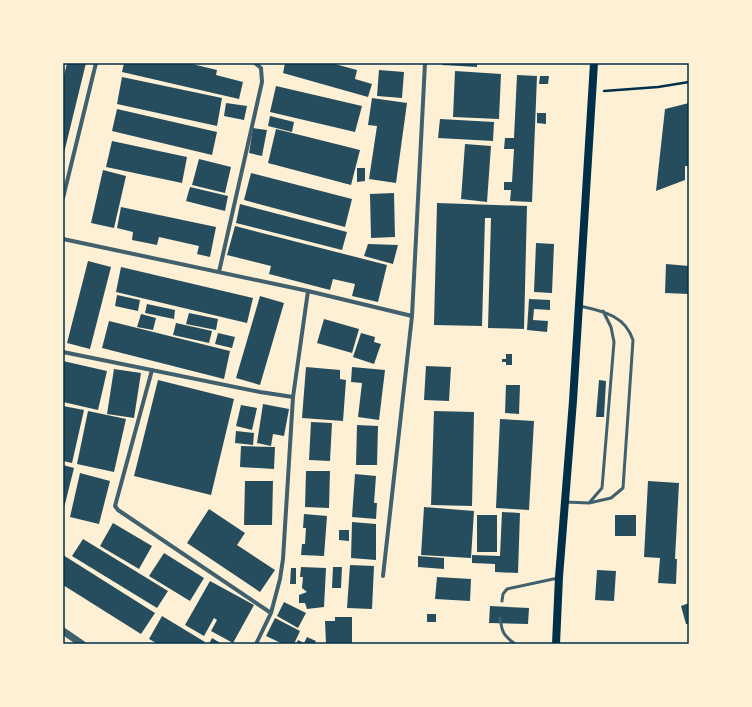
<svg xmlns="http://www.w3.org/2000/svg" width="752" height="707" viewBox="0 0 752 707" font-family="'Nunito Sans',sans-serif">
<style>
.building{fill:#264d5e}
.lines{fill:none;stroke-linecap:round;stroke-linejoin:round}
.path{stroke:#003049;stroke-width:2.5}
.service{stroke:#3f606c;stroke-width:3}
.minor{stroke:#3f606c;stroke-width:4}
.tertiary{stroke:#3f606c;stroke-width:7}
.secondary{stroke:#003049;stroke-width:8}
.neatline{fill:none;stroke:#003049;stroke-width:1.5}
</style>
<rect width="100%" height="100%" fill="#fdf0d5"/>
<path class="building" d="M67,63h19l-22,90 -1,-73z
M124,63h64l29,7 -1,5 27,7 -4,17 -117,-27z
M285,63h46l26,7 -2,9 17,5 -4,13 -85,-24z
M442,63h35v4l-35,-2z
M379,70l25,2 -2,26 -25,-2z
M455,71l46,3 -2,45 -46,-2z
M517,75l20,1 -5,126 -22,-1 1,-11h-7v-8h8l2,-33h-10l1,-11h9z
M540,76h9l-1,8h-9z
M122,77l100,21 -5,28 -100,-22z
M276,86l86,20 -7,26 -85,-20z
M372,98l35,5 -11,80 -27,-4 8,-53 -9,-1z
M226,103l21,3 -3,14 -20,-4z
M689,103v63h-4v14l-29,11 9,-82z
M117,109l100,23 -5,23 -100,-24z
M537,113h9v11l-9,-1z
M270,116l24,6 -2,10 -24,-6z
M440,119l54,3 -1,19 -55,-3z
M253,128l14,2 -5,26 -13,-3z
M276,129l84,21 -9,35 -83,-22z
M112,141l75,16 -5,26 -76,-16z
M465,144l26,2 -4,56 -26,-3z
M199,159l32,8 -6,26 -33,-8z
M357,168h8v13l-8,1z
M103,170l23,6 -12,52 -23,-5z
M251,173l101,26 -7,28 -101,-27z
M190,187l38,9 -3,15 -39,-10z
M394,193l1,44 -24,1 -1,-44z
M437,203l90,3 -3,123 -36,-1 3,-110h-6l-3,108 -48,-1z
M240,204l107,28 -5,18 -106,-27z
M121,207l95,20 -6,30 -13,-3 2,-8 -40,-9 -2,8 -25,-5 1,-8 -16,-4z
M235,226l152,39 -9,37 -26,-6 3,-12 -22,-5 -3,11 -61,-16 2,-8 -44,-11z
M536,243l18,1 -2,49 -18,-1z
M368,244l30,1 -5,19 -29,-8z
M88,261l23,6 -21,82 -23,-6z
M666,264l23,2v28l-24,-1z
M121,267l132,31 -6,25 -131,-31z
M117,295l23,5 -2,11 -23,-5z
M260,296l24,7 -24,82 -24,-7z
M529,299l21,1v10l-16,-1 -1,11 15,1 -1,11 -20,-2z
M147,304l28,6 -1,9 -29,-6z
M189,313l29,6 -2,11 -30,-6z
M141,314l15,4 -3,12 -16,-3z
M324,319l35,10 -7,24 -35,-10z
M109,321l121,30 -6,28 -122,-31z
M176,323l36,8 -3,12 -36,-8z
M218,333l17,4 -3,11 -17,-4z
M361,333l14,4 -1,5 7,2 -7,20 -21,-7z
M506,354h6v11h-6v-3h-4v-3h4z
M63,361l44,10 -9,39 -35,-8z
M426,366l25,1 -2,34 -25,-1z
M306,367l34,3v9l6,1 -3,41 -41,-3z
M352,367l33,3 -6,50 -21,-3 4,-34 -11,-1z
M114,369l27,4 -7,45 -27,-4z
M158,380l76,19 -23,96 -77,-19z
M599,380l7,1 -2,36h-8z
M506,385h14l-1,29 -14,-1z
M263,404l26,5 -5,27 -11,-2 -2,12 -14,-3z
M241,405l16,3 -5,22 -16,-4z
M63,406l21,4 -12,53 -9,-2z
M88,411l38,8 -12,53 -37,-8z
M434,411l40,1 -2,94 -41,-1z
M500,419l34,2 -5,89 -33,-2z
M311,422l21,1 -2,38 -21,-1z
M357,425l21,1 -1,39h-21z
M236,431l18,2 -1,12 -18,-2z
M241,446l34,1 -1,22 -34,-2z
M63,465l11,3 -10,40h-1z
M306,471h24l-1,37 -24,-1z
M80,473l30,8 -11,43 -29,-7z
M355,474l21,2 -2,27h3l-1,16 -24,-2z
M245,481h28l-1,44h-28z
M648,481l31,2 -4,76h2l-1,25 -18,-1 2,-25 -16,-1z
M424,507l50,4 -3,47 -50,-3z
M209,509l36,24 -8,12 38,25 -15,22 -73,-49z
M502,512l18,1 -2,60 -23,-1v-8l-23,-1v-8l28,1z
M304,514l23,2 -3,40 -23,-1 1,-11h3l1,-16h-3z
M477,515h20v37h-20z
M615,515h21v21h-21z
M352,522l24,2v36l-25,-2z
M113,523l39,23 -13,23 -39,-23z
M339,530h10v11l-10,-1z
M83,539l85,52 -11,17 -85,-52z
M164,553l40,25 -14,23 -41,-25z
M63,555l92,58 -14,21 -78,-49z
M418,556l26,2v11l-26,-2z
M350,565l24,1 -2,43 -25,-1z
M301,567l25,1 -2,39 -17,2 -2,-6h-6v-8l8,-3 -5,-4 1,-11h-3z
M333,567h9l-1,21h-9z
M291,568h5v16h-6z
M597,570l19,1 -2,30 -19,-1z
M437,577l34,2 -1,22 -35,-2z
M210,581l44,24 -21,38 -22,-12 6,-11 -3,-2 -10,18 -19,-11z
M284,602l22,11 -8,15 -21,-12z
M689,603v21h-3l-5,-18z
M490,606l39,2 -1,16 -39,-1z
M427,614h9v8h-9z
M162,616l43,26 -2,2h-45l-9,-5z
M335,617h17v27h-26l-1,-23h10z
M275,618l25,13 -6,13h-11l-17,-8z
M307,637l9,4 -2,3h-18l2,-4 6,3z
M212,638l10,6h-13z"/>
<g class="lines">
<path class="path" d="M604,91l54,-4 31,-5"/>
<path class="service" d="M565,502l24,1 22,-5 12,-10 10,-148c-8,-25 -31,-29 -53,-34
M589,503l13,-15 12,-146 -3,-15 -8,-16
M502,601l1,-7 4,-5 51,-11
M500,618c2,14 3,17 15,26"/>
<path class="minor" d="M63,198l33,-135
M63,239l245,52 104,25
M219,272l43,-190 -1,-14 -6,-5
M63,352l197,40 33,5
M152,370l-37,136 3,4 153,103
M383,576l29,-260 13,-253
M256,644l15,-31 9,-34 3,-20 10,-162 15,-106"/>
<path class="tertiary" d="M63,631l19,13"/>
<path class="secondary" d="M556,644l3,-67 14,-176 21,-338"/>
</g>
<rect width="752" height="707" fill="none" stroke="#fdf0d5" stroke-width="128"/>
<rect x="64" y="64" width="624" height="579" class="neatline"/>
</svg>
